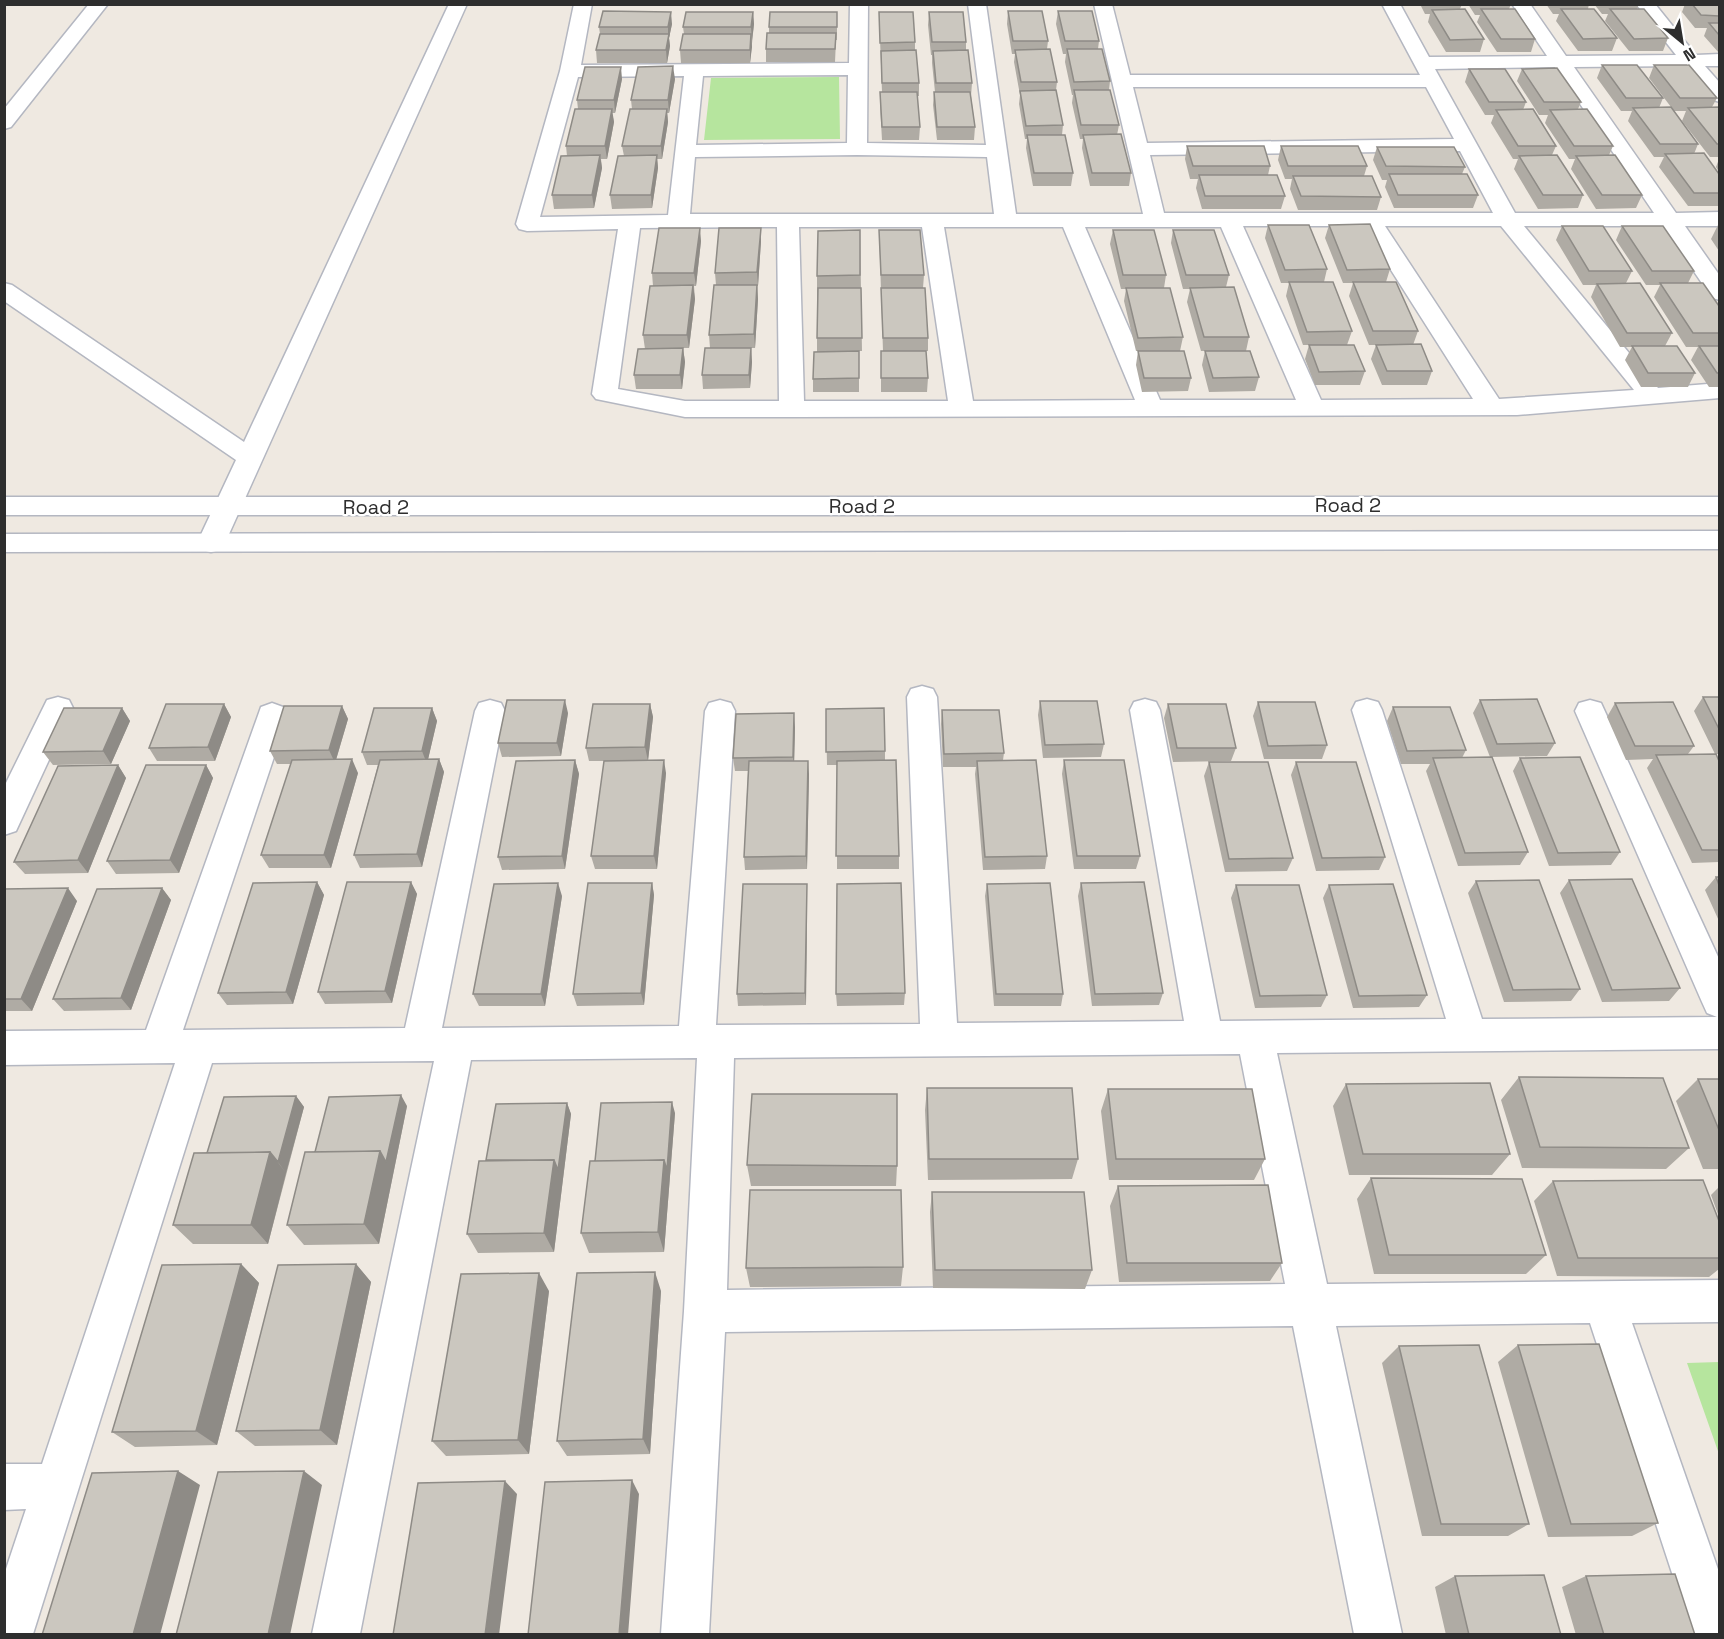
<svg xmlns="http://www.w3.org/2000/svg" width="1724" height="1639" viewBox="0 0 1724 1639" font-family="'Space Grotesk',sans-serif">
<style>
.green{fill:#b6e59e}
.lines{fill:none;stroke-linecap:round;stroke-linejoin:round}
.street-casing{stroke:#b4b7c1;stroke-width:3}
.secondary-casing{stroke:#b4b7c1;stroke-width:3}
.street{fill:#fff;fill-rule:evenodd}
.secondary{fill:#fff;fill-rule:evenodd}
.wall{fill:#afaba4}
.shaded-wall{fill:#8e8b86}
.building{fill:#cbc7bf;stroke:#8e8b86;stroke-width:1.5}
.labels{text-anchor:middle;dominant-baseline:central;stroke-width:4.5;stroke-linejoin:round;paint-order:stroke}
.street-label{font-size:20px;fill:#2e2e2e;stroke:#fff}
</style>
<rect width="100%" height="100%" fill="#efe9e1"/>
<path class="green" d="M839,77l1,62 -136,1 7,-62z
M1719,1362h1l-1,92 -32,-91z"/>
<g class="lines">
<g class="street-casing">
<path id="street" d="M89,4h19l-97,123 -7,2v-20z
M449,4h18l-242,539 -4,7 -10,2 -10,-2 -4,-7 39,-83 -232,-159v-18l8,2 232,157z
M574,4h18l-11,61 268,-2 1,-59h18l-1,139 119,2 -18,-141h18l30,210h127l-49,-210h18l18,71h290l-38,-71h18l29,53 118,-1 -35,-52h18l36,52 110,-1 -40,-51h19l41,51 24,-1v12h-15l15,17v19l-7,-2 -27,-34 -112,1 102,146 44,-1v14h-35l35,50v24l-8,-2 -49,-72h-139l134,162 62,-5v15l-203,17 -725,2h-107l-89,-18 -4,-5 26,-165 -91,2 -8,-2 -3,-5 44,-153zM1555,67l99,146h-139l-80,-144zM848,75l-1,68 -151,2 7,-69zM684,76l-16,139 -128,2 38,-140zM1133,87h293l28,52 -307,4zM1460,151l33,62h-329l-14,-58zM857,155l130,2 7,57h-304l5,-57zM1243,226h120l110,173 -152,1zM1385,226h116l133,164 -135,9zM777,227l2,174h-94l-67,-12 22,-161zM799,227h123l26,174h-144zM944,227h119l72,173 -162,1zM1085,227h136l75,173h-136z
M922,686l11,3 4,8 20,326 227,-2 -54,-311 4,-8 11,-3 11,3 4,8 60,311 226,-2 -94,-309 4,-8 11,-3 11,3 4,8 100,309 235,-2 -10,-4 -5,-11 -127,-291 4,-8 11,-3 11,3 119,258v88l-443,4 50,231 393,-4v42l-88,1 88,252v59h-28l-102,-311 -254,3 66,308h-48l-61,-308 -568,6 -16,302h-48l23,-323 13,-253 -226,2 -111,574h-48l122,-573 -222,2 -179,571h-29v-59l22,-66 -22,1v-46h38l133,-401 -171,2v-34l142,-1 115,-323 11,-4 11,4 5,8 -105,315 222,-2 70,-317 4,-8 11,-3 11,3 4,8 -63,317 237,-2 26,-315 4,-8 11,-3 11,3 4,8 -19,314 204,-1 -13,-327 4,-8zM1240,1054l45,230 -558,6 7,-232z
M58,697l11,3 4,8 -57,123 -12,4v-48l43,-87z"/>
</g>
<g class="secondary-casing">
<path id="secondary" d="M4,497h1716v18h-1716z
M1720,531v18l-1716,3v-18z"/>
</g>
<use href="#street" class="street"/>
<use href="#secondary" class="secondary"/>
</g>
<path class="wall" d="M1420,4h42l-2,5 24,30 -4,13h-34l-18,-30 2,-8h-5z
M1468,4h43l-2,5 26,30 -4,13h-34l-20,-30 3,-7h-5z
M1546,4h43l-1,5 29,29 -5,13h-34l-22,-30 3,-7h-6z
M1594,4h45l-2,5 31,29 -5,13h-34l-24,-30 3,-7h-6z
M1685,4h34v49l-15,-17 3,-8h-12l-13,-16z
M1008,11l40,30 -1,8 10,33 -1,8 7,35 -1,10 11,38 -2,13h-38l-7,-38 1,-9h-2l-6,-35 1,-9 -6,-33 1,-8h-3l-5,-30z
M1058,11l41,30 -1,8 12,32 -1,9 10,35 -2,10 14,38 -2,13h-39l-8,-38 1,-9h-3l-8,-36 1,-8h-1l-7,-33 1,-8h-3l-7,-30z
M753,12l1,12 -4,39h-69l-1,-13 4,-16 -1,-7z
M837,12v28h-1l-1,22h-69v-13l3,-16v-6z
M879,12l36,30v8l4,33v13h-2l3,31 -1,13h-37l-2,-35v-13h2z
M929,12l37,30v8l6,33 -1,13 4,31 -1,13h-37l-4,-35 1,-13h1l-3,-29v-8h-1l-3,-30z
M672,24l-3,14 1,8 -3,17h-70l-1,-13 4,-16 -1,-7z
M1602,65l61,33 -4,10 39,36 -4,10 25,20v32h-31l-29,-39 5,-10h-10l-26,-36 4,-10h-11l-24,-33z
M1654,65l63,33 -5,9h7v50h-9l-28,-36 4,-10h-12l-25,-33z
M1469,69l57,33 -3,8 33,36 -4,9 31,40 -5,13 -40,1 -24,-40 4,-10h-5l-22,-36 3,-8h-9l-20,-33z
M1522,69l59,33 -3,7 35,37 -4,9 33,40 -6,13 -40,1 -25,-40 4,-10h-6l-24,-36 3,-8h-9l-22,-34z
M622,79l-7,34h-3l2,9 -7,37h-6l1,9 -8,40 -40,1 -2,-14 15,-39 -1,-10 12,-37 -1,-9z
M675,79l-6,34h-2l1,9 -6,37h-5l1,9 -6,40 -40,1 -2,-14 14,-39 -2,-10 10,-37 -1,-9z
M1187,146l83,20 -2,9 17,21 -4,13h-79l-6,-21 2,-9h-8l-5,-20z
M1281,146l86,20 -3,10 17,21 -4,13h-79l-8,-21 2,-10h-7l-7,-19z
M1377,147l88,20 -3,7 16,21 -5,13h-79l-9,-21 2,-7h-5l-9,-20z
M1719,159v13l-3,-5z
M1268,225l59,44 -3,13 28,49 -5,14 18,26 -5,14h-45l-10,-26 4,-14h-6l-17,-49 3,-13h-8l-16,-45z
M1329,225l61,44 -4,13 32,49 -5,14 19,26 -5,14h-45l-11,-26 5,-14h-7l-20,-49 4,-13h-10l-18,-45z
M1718,225h1v26l-8,-12z
M1562,226l70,45 -6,12 46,50 -7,13 30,27 -7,14h-47l-16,-27 7,-13h-12l-29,-50 5,-12h-13l-27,-45z
M1622,226l72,45 -6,12 31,23v81h-10l-18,-27 7,-13h-12l-32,-50 6,-12h-14l-30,-45z
M860,230l2,121h-3v41h-46v-13l4,-27v-76z
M879,230l45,45 -1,13 5,50v13h-2l2,27 -1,14h-46v-41h2z
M1113,230l53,45 -2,13 19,49 -3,14 11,27 -3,13 -46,1 -6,-27 2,-14h-2l-12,-50 2,-12h-5l-11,-45z
M1173,230l56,45 -3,12 23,50 -3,14 13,26 -4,14 -46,1 -7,-27 3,-14h-4l-14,-49 3,-13h-7l-12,-46z
M701,241l-5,45h-2l1,13 -6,49h-6l2,14 -3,27h-46l-2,-14 11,-26 -2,-14 10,-49 -1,-13z
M761,241l-3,45h-1l1,13 -3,49h-4l1,14 -2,26 -47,1 -1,-14 8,-27 -1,-13 7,-50 -1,-12z
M1703,697h16v57h-4l-21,-43z
M1480,700l75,43 -8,13 -57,1 -17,-44z
M1040,701l64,43 -3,13 -58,1 -5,-43z
M1258,702l69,43 -5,14h-58l-11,-43z
M1615,703l79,43 -6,8 31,7v101l-27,1 -45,-95 6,-9 -27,1 -19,-43z
M224,704l7,13 -16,44h-58l-8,-13z
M650,704l3,13 -5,43 18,13 -9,96h-62l-4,-13 13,-95h-15l-3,-13z
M1168,704l68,44 -5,13 -58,1 -9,-44z
M342,706l6,13 -12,41 22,13 -27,95h-62l-8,-13 30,-91h-14l-7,-13z
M1393,707l73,43 -4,8 66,94 -8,13 -62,1 -32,-95 4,-7h-29l-14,-43z
M122,708l8,13 -19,43 -58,1 -10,-13z
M432,708l5,13 -9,38h11l5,13 -22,95 -62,1 -6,-13 24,-90h-11l-5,-13z
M826,709l59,42v9l14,96v13h-62v-104h-10z
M942,710l62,43 -1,7 44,96 -2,13 -62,1 -8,-96 1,-7h-33l-2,-43z
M568,713l-7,43 -59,1 -4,-14z
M795,727l-1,34 15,13 -2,95 -62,1 -1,-13 4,-86h-13l-2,-13z
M1520,758l100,94 -9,13 -62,1 -36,-95z
M575,760l4,14 -14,95 -63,1 -4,-13z
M1064,760l76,96 -4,13h-62l-12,-95z
M1209,762l84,96 -6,13 -62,1 -21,-96z
M1296,762l89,95 -6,13 -63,1 -25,-96z
M118,765l8,13 -38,95 -63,1 -11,-12z
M206,765l7,13 -34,95 -63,1 -9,-13z
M1716,877h3v44l-14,-31z
M1569,880l111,108 -11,13 -67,1 -42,-109z
M1476,881l104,108 -9,12 -67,1 -36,-109z
M317,882l7,13 -31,109 -66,1 -9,-12z
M411,882l6,12 -25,109 -67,1 -7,-12z
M652,883l2,12 -10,110 -67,1 -4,-12z
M1081,883l82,110 -4,12 -67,1 -14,-110z
M807,884v12l-1,109 -68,1 -1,-12z
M987,884l76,110 -2,12h-67l-9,-110z
M1236,885l91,110 -6,12 -66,1 -24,-110z
M1329,885l98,110 -8,12 -66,1 -30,-110z
M162,888l9,12 -40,110 -67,1 -11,-12z
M4,889l73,12 -45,110h-28z
M562,896l-17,110h-66l-6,-12z
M905,993l-1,12 -67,1 -1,-12z
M1519,1077l170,71 -23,21 -144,-1 -21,-68z
M1698,1079h21v90h-16l-27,-68z
M1346,1084l164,70 -18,21h-143l-16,-69z
M927,1088l151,71 -6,20 -144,1 -3,-70z
M1108,1089l157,70 -11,21h-145l-8,-69z
M296,1096l8,11 -36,137h-75l-20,-19 34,-72z
M567,1103l4,11 -17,138 -76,1 -11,-19 19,-74z
M407,1106l-28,138 -75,1 -17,-20 28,-73z
M675,1113l-11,139 -75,1 -8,-20 14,-72z
M747,1165l150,1 -1,20h-145z
M1371,1178l175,77 -20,19h-152l-17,-75z
M1553,1181l166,40v48l-10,8 -152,-1 -23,-75z
M1118,1186l164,77 -12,18 -151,1 -9,-76z
M1719,1187v30l-8,-22z
M932,1192l160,78 -7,19 -152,-1 -3,-76z
M241,1264l18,19 -42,162 -82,2 -23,-15z
M356,1264l15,18 -34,163 -82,1 -19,-15z
M903,1267l-2,19 -151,1 -4,-19z
M549,1291l-20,163 -83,2 -14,-15z
M661,1291l-11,163 -83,2 -10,-15z
M1518,1345l140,178 -26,13 -84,1 -50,-175z
M1399,1346l130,178 -21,12h-86l-40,-173z
M1455,1576l106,59h-115l-11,-48z
M1586,1576l109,59h-119l-14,-48z"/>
<path class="shaded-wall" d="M671,12l1,12 -3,14 1,8 -3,17 -1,-13 2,-15v-8z
M753,12l1,12 -2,16 -1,-13z
M751,34l1,13 -2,16v-13z
M673,66l2,13 -6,34 -1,-13z
M621,67l1,12 -7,34 -1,-13z
M612,109l2,13 -7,37 -2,-13z
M667,109l1,13 -6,37 -1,-13z
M600,155l2,13 -8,40 -2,-13z
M657,155l1,13 -6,40 -1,-13z
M700,228l1,13 -5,45 -2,-13z
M761,228v13l-3,45 -1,-14z
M693,285l2,14 -6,49 -2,-13z
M757,285l1,14 -3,49 -1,-14z
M683,348l2,14 -3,27 -2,-14z
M751,348l1,14 -2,26 -1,-13z
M565,700l3,13 -7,43 -4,-13z
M224,704l7,13 -16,44 -7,-14z
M650,704l3,13 -5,44 -3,-14z
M342,706l6,13 -13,44 -6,-13z
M122,708l8,13 -19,43 -8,-13z
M432,708l5,13 -10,43 -5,-13z
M794,713l1,14 -1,43 -1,-13z
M352,759l6,14 -27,95 -7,-13z
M439,759l5,13 -22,95 -5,-13z
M575,760l4,14 -14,95 -3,-13z
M664,760l2,13 -9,96 -3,-13z
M808,761l1,13 -2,95 -1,-13z
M118,765l8,13 -38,95 -10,-13z
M206,765l7,13 -34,95 -9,-13z
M317,882l7,13 -31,109 -7,-12z
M411,882l6,12 -25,109 -7,-12z
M558,883l4,13 -17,110 -4,-12z
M652,883l2,12 -10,110 -3,-12z
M807,884v12l-1,109 -1,-12z
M68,888l9,13 -45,110 -11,-12z
M162,888l9,12 -40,110 -10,-12z
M401,1095l6,11 -28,138 -15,-20 16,-73z
M296,1096l8,11 -18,66 -8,-11z
M672,1102l3,11 -11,139 -6,-20 6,-72z
M567,1103l4,11 -17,138 -10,-19 10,-73z
M270,1152l16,21 -18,71 -17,-19z
M241,1264l18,19 -42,162 -21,-14z
M356,1264l15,18 -34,163 -17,-15z
M655,1272l6,19 -11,163 -7,-15z
M539,1273l10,18 -20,163 -11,-14z
M178,1471l22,14 -40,150h-27z
M304,1471l18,14 -32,150h-22z
M632,1480l7,14 -11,141h-9z
M505,1481l12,13 -18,141h-14z"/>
<path class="building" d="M1692,4h27v12l-18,-1z
M1465,9l19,30 -34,1 -18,-30z
M1481,9h34l20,30h-34z
M1561,9h33l23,29 -34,1z
M1610,9h34l24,29 -34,1z
M603,11l68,1 -3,15h-69z
M1008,11h34l6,30h-35z
M1058,11h34l7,30h-34z
M686,12h67l-2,15h-68z
M770,12h67v15h-68z
M879,12h34l2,30 -35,1z
M929,12h34l3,30h-34z
M1709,23h10v12z
M767,33h69l-1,16h-69z
M600,34h69l-3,16h-70z
M683,34h68l-1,16h-70z
M1050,49l7,33h-36l-6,-32z
M1067,49h35l8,32 -36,1z
M916,50l3,33h-37l-1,-32z
M968,50l4,33h-36l-3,-32z
M1602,65h35l26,33h-37z
M1654,65h35l28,33h-37z
M673,66l-5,34h-37l7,-33z
M585,67h36l-7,33h-37z
M1557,68l24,34h-37l-22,-33z
M1469,69h36l21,33h-37z
M1056,90l7,35 -37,1 -6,-35z
M1074,90h36l9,35h-38z
M880,92h37l3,35h-38z
M934,92h36l5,35h-38z
M1671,107l27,37h-38l-27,-36z
M1719,107v37h-2l-29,-36z
M575,109h37l-7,37h-39z
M630,109h37l-6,37h-39z
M1533,109l23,37h-38l-22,-36z
M1587,109l26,37h-39l-24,-36z
M1121,134l10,39h-39l-9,-38z
M1027,135h38l8,38h-39z
M1187,146h77l6,20h-77z
M1281,146h77l9,20h-79z
M1377,147h77l11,20 -79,-1z
M1704,153l15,21v19h-25l-29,-39z
M600,155l-8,40h-40l9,-39z
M657,155l-6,40h-41l8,-39z
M1557,155l26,40h-40l-24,-39z
M1615,155l27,40h-40l-26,-39z
M1389,174h78l11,21h-80z
M1199,175h78l8,21h-80z
M1293,176h79l9,21 -80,-1z
M1370,224l20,45 -43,1 -18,-45z
M1268,225h41l18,44 -42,1z
M1562,226h41l29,45h-43z
M1622,226h41l31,45h-42z
M659,228h41l-6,45h-42z
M719,228h42l-4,44 -42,1z
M860,230v45l-43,1 1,-45z
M879,230h41l4,45h-43z
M1113,230h41l12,45h-43z
M1173,230h41l15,45h-43z
M1289,282h44l19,49 -45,1z
M1353,282h43l22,49h-45z
M1640,283l32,50h-45l-30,-49z
M1660,283h43l16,23v27h-26z
M693,285l-6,50h-44l7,-49z
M714,285h43l-3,49 -45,1z
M1234,287l15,50h-45l-14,-49z
M818,288h43l1,50h-45z
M881,288h44l3,50h-45z
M1126,288h44l13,49 -45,1z
M1421,344l11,27h-45l-11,-26z
M1309,345h45l11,26 -46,1z
M1632,346h45l18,27h-47z
M1699,346h20v27h-2z
M683,348l-3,27h-46l4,-26z
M705,348h46l-2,27h-47z
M859,351v27l-46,1 1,-27z
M881,351h45l2,27h-47z
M1138,351h46l7,27h-47z
M1205,351h45l9,26 -46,1z
M1703,697h16v32z
M1537,699l18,44 -58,1 -17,-44z
M507,700h58l-8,43h-59z
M1040,701h57l7,43 -59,1z
M1258,702h57l12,43 -59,1z
M1673,702l21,44h-59l-20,-43z
M166,704h58l-16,43 -59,1z
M593,704h57l-5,43 -59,1z
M1168,704h58l10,44h-59z
M284,706h58l-13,44 -59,1z
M1393,707h57l16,43 -59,1z
M64,708h58l-19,43 -60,1z
M374,708h58l-10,43 -60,1z
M884,708l1,43 -59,1v-43z
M942,710h57l5,43 -60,1z
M794,713l-1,44 -60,1 3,-44z
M1716,754l3,7v89h-17l-46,-95z
M1492,757l36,95 -63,1 -32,-95z
M1580,757l40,95 -62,1 -38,-95z
M352,759l-28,96h-63l31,-95z
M439,759l-22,95 -63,1 26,-95z
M575,760l-13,96 -64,1 18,-96z
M664,760l-10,96h-63l13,-95z
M896,760l3,96h-63l1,-95z
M1036,760l11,96 -62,1 -8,-96z
M1064,760h60l16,96h-63z
M749,761h59l-2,95 -62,1z
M1209,762h59l25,96 -64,1z
M1296,762h60l29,95 -63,1z
M118,765l-40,95 -64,2 44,-96z
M146,765h60l-36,95 -63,1z
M1716,877h3v8z
M1632,879l48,109 -68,2 -43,-110z
M1539,880l41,109 -67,1 -37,-109z
M317,882l-31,110 -68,1 35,-110z
M347,882h64l-26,109 -67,1z
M1144,882l19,111 -68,1 -14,-111z
M558,883l-17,111h-68l21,-110z
M588,883h64l-11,110 -68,1z
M901,883l4,110 -69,1 1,-110z
M1050,883l13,111h-67l-9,-110z
M743,884h64l-2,109 -68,1z
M1393,884l34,111 -68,1 -30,-111z
M1236,885h63l28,110 -67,1z
M68,888l-47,111h-17v-110z
M162,888l-41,110 -68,1 44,-110z
M1519,1077l144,1 26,70 -149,-1z
M1698,1079h21v51z
M1490,1083l20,71h-147l-17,-70z
M927,1088h145l6,71h-149z
M1108,1089h144l13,70h-149z
M752,1094h145v72l-150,-1z
M401,1095l-15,67 -6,-11 -65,1 14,-55z
M296,1096l-18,66 -8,-10 -63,1 17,-56z
M672,1102l-5,68 -3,-10 -69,1 6,-58z
M567,1103l-9,67 -4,-10h-68l10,-56z
M380,1151l-16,73 -77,1 18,-73z
M270,1152l-19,73h-78l21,-72z
M554,1160l-10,73 -77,1 12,-73z
M664,1160l-6,72 -77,1 9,-72z
M1371,1178l151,1 24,76h-157z
M1703,1180l16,41v37h-141l-25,-77z
M1268,1185l14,78h-155l-9,-77z
M750,1190h151l2,77 -157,1z
M932,1192h152l8,78h-157z
M241,1264l-45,167 -84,1 50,-167z
M356,1264l-36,166 -84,1 42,-166z
M655,1272l-12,167 -86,2 20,-168z
M539,1273l-21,167 -86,1 29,-167z
M1599,1344l59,179 -87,1 -53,-179z
M1479,1345l50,179h-88l-42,-178z
M178,1471l-45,164h-91l50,-162z
M304,1471l-36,164h-92l42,-163z
M632,1480l-13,155h-91l17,-153z
M505,1481l-20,154h-92l25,-152z
M1675,1574l20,61h-91l-18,-59z
M1544,1575l17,60h-92l-14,-59z"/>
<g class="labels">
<g class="street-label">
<text x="1348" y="505">Road 2</text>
<text x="862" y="506">Road 2</text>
<text x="376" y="507">Road 2</text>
</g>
</g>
<rect width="1724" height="1639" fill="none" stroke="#2e2e2e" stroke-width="12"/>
<g transform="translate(1682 42) rotate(150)" stroke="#ffffff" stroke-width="4.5" paint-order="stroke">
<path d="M0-4.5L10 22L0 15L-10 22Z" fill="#2e2e2e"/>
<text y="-9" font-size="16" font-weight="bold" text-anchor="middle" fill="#2e2e2e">N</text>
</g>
</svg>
